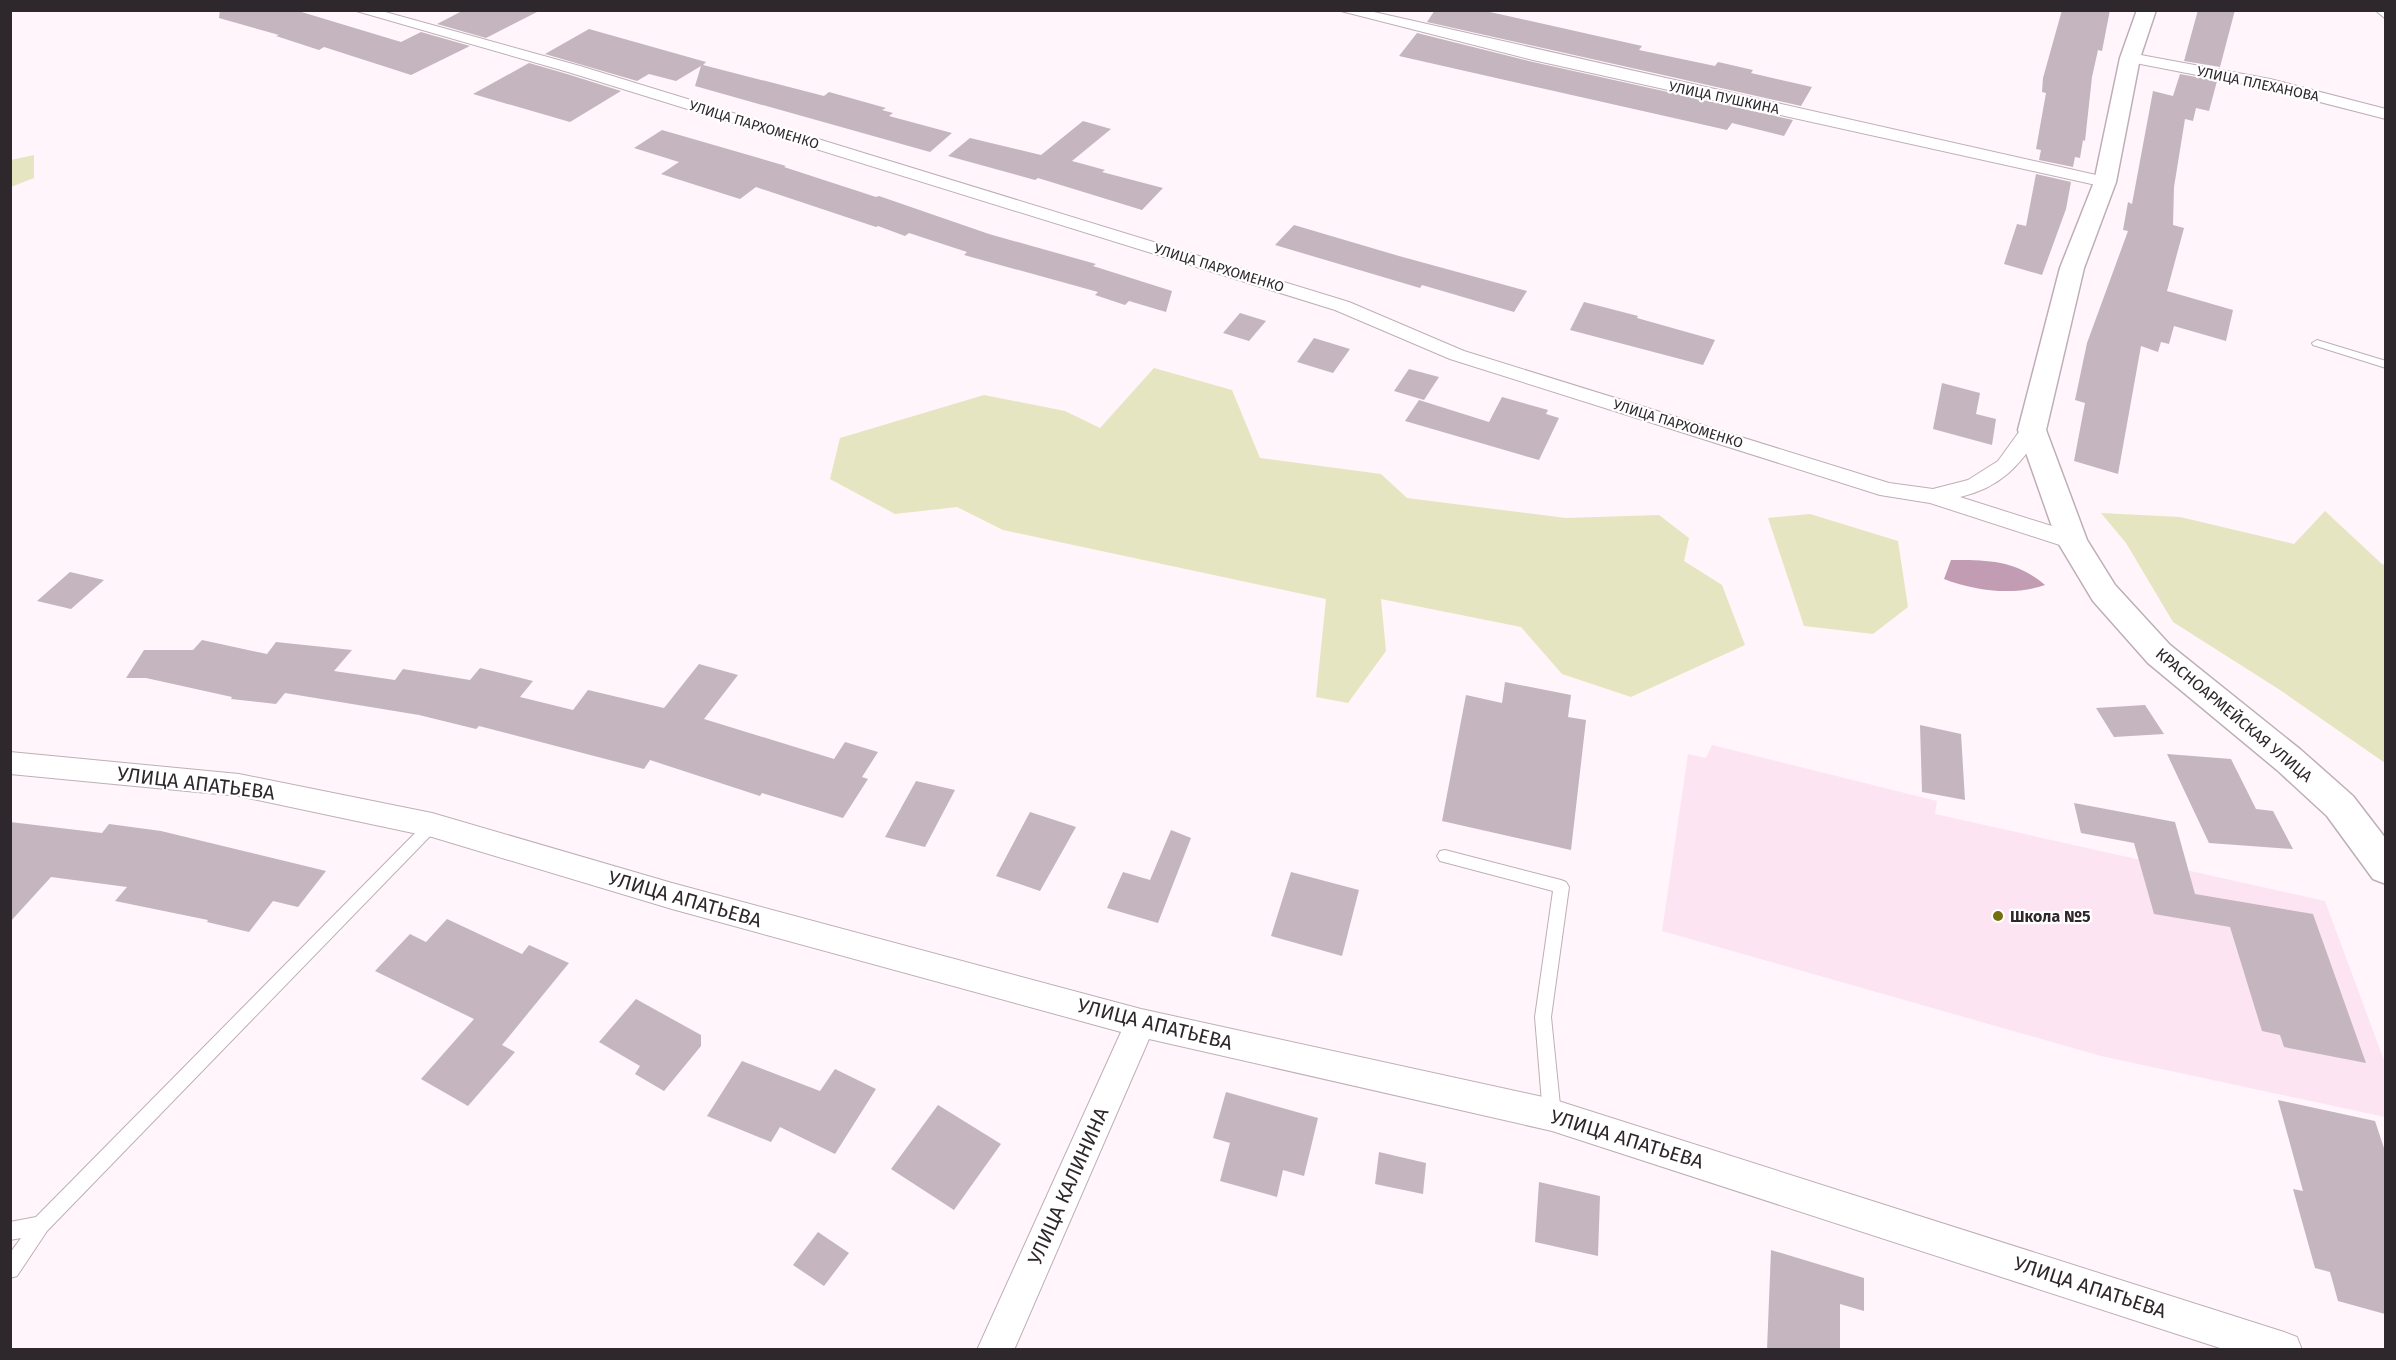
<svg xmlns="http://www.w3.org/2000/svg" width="2396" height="1360" viewBox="0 0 2396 1360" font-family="'Fira Sans',sans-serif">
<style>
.built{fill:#fce4f2}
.green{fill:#e5e5c1}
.water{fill:#c19cb2}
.building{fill:#c5b5be}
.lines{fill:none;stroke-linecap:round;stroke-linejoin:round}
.service-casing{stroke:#beaeb7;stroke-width:2}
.minor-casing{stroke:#beaeb7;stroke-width:2}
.tertiary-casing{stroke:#beaeb7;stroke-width:3}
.service{fill:#fff;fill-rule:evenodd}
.minor{fill:#fff;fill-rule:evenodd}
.tertiary{fill:#fff;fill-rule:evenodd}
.poi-dot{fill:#736e0e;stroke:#fff;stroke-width:2}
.labels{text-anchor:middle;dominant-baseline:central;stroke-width:4.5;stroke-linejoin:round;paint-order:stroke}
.far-street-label{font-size:14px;fill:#2e272b;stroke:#fff}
.street-label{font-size:16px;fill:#2e272b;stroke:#fff}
.poi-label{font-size:16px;font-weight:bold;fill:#2e272b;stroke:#fff;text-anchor:start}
.near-street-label{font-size:20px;fill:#2e272b;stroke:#fff}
</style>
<rect width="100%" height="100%" fill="#fff5fb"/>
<path class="built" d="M1712,745l225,56 -2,13 390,87 60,162v54l-284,-61 -439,-125 26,-177 18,4z"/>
<path class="green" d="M34,155v23l-23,9v-27z
M1154,368l78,22 28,68 121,16 26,24 159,20 93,-3 30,23 -5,23 38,24 23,60 -114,52 -69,-23 -41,-47 -140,-28 5,52 -38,52 -32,-6 10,-98 -323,-69 -46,-23 -62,7 -65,-35 10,-41 144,-43 81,16 35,17z
M2325,511l58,54 2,-3v201l-105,-73 -107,-68 -47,-79 -25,-30 79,4 114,27z
M1810,514l88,27 10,66 -35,27 -69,-8 -36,-108z"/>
<path class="water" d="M1951,560c38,0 64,0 94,25 -31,11 -70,6 -101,-6z"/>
<path class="building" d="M220,10h75l106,32 20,-10 49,14 -59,29 -87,-28 -5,3 -43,-14 3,-1 -60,-17z
M464,10h77l-55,28 -49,-14z
M1435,10h46l161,36 -3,4 76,16 3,-4 35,8 -2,3 61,14 -11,19 -374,-84z
M2062,10h48l-8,41 -4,-1 -6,27 -7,64 -2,-1 -3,18 -5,-1 -2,10 -34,-7 2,-10 -5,-1 10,-56 -4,-1 1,-14z
M2198,10h37l-15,57 -36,-6z
M589,29l117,33 -3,3 121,31 5,-4 57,16 -4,2 11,3 -4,3 63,17 -22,19 -235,-66 6,-20 -25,15 -27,-7 -12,7 -92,-27z
M1417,33l116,29 260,58 -9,16 -52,-13 -5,7 -328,-74z
M529,63l38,11 54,17 -51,31 -97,-28z
M2180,74l37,7 -8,30 -13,-3 -3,13 -8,-2 -11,68 -1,38 11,3 -17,63 66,19 -7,31 -52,-15 -5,18 -8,-2 -3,10 -17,-6 -23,128 -44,-13 11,-58 -10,-3 12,-57 41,-112 -5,-1 5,-28 4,2 21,-113 20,5z
M1083,121l28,8 -39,32 33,9 -3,2 61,16 -21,22 -104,-32 -3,2 -87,-24 22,-18 71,17z
M662,130l124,36 -2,1 92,30 3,-1 110,38 107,30 -3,2 79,25 -6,21 -37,-11 -4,4 -30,-10 3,-3 -134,-37 3,-3 -58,-19 -4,3 -27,-10 -2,1 -120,-40 -16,12 -79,-25 18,-12 -45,-14z
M2036,174l35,8 -5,27 -24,66 -38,-11 13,-40 9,2z
M1294,225l105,31 128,35 -13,21 -92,-27 -2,3 -145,-43z
M1584,302l54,14 -1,2 78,22 -12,25 -133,-35z
M1240,313l26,8 -17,20 -26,-8z
M1314,338l36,11 -17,24 -36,-11z
M1409,369l30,8 -15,23 -30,-9z
M1942,383l38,10 -4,21 20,5 -4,26 -59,-16z
M1502,397l46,13 -2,4 13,4 -20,42 -134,-39 14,-21 70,22z
M70,572l34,8 -33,29 -34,-8z
M202,640l65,14 9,-12 76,8 -18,21 61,9 8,-11 67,11 10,-12 53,13 -13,16 53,13 15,-20 76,18 35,-44 39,11 -34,44 130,40 11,-17 33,10 -16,25 6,2 -25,39 -81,-25 -2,3 -110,-36 -6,9 -165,-43 -3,3 -57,-14 -134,-22 -9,11 -45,-5 1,-2 -86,-19h-20l18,-28h49z
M1505,682l66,13 -3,22 18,3 -15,130 -129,-29 24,-126 36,8z
M2145,705l19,29 -50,3 -18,-29z
M1920,725l41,9 4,66 -43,-8z
M2167,754l64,5 25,50 17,2 20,38 -84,-6z
M916,781l39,9 -30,57 -40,-10z
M2074,803l101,19 20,72 118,20 53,149 -82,-16 -4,-12 -18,-4 -32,-104 -76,-13 -20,-71 -53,-10z
M1030,812l46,15 -36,64 -44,-15z
M10,822l92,11 7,-9 52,7 165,40 -28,36 -25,-6 -24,31 -42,-10 1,-2 -93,-19 12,-14 -76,-10 -41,45z
M1171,830l20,8 -33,85 -51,-15 16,-36 27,8z
M1291,872l68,18 -17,66 -71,-20z
M447,919l75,35 7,-9 40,18 -67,82 13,7 -47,54 -47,-27 53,-60 -99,-48 35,-37 16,8z
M636,999l65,36v11l-37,45 -29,-17 5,-8 -41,-24z
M742,1061l78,30 15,-22 41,20 -41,65 -55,-27 -9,15 -64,-26z
M1226,1092l92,26 -14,58 -21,-6 -6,27 -57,-16 10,-38 -17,-5z
M2278,1100l97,21 10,30v163l-47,-13 -8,-29 -15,-4 -22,-79 10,2z
M938,1105l63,39 -47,66 -63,-41z
M1379,1152l47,11 -3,31 -48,-10z
M1539,1182l61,14 -2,60 -63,-14z
M818,1232l31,21 -25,33 -31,-21z
M1771,1250l93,28v33l-24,-7v46h-73z"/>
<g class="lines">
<g class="service-casing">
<path id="service" d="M2375,10h9l2,9z
M2317,340l69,21v7l-73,-23 -1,-2z
M432,819l5,2 2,4 -2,4 -390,402 -30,45 -7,2v-25l11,-15 -11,2v-18l26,-5 391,-396z
M1445,850l116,30 5,2 3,5 -18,130 10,98 -3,6 -6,2 -6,-2 -3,-6 -8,-98 18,-126 -113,-30 -3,-5 3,-5z"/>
</g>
<g class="minor-casing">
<path id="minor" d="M353,10h25l202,56 769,236 115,49 425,132 44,6 35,-9 30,-19 26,-36h16l3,5c-23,35 -41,57 -83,67l120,38 4,6 -4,6 -8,2 -142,-46 -50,-8 -430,-136 -115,-49 -767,-238z
M1337,10h28l740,167 9,5 -9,5 -572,-127z
M2130,53l140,26 116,30v10l-117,-30 -144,-28 -3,-3z
M10,752l229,22 193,39 240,70 469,126 411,90 732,233 13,5 5,13h-76l-674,-219 -403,-92 -135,311h-37l144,-318 -449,-123 -240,-72 -193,-41 -229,-22z"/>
</g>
<g class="tertiary-casing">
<path id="tertiary" d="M2137,10h19l-16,48 -24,124 -32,86 -38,162 41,110 28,45 55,60 131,105 52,46 33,43v45l-13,-5 -46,-63 -50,-46 -129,-107 -55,-62 -36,-60 -39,-111 42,-162 34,-86 26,-124z"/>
</g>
<use href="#service" class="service"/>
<use href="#minor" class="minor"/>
<use href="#tertiary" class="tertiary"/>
</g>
<circle class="poi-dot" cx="1998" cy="916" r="6"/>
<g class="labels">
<g class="far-street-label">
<text transform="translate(2258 84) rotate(12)">УЛИЦА ПЛЕХАНОВА</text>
<text transform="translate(1724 98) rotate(12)">УЛИЦА ПУШКИНА</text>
<text transform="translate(754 125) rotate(17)">УЛИЦА ПАРХОМЕНКО</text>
<text transform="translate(1219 268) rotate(17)">УЛИЦА ПАРХОМЕНКО</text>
<text transform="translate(1678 424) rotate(17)">УЛИЦА ПАРХОМЕНКО</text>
</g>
<g class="street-label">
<text transform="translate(2234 715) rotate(40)">КРАСНОАРМЕЙСКАЯ УЛИЦА</text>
</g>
<g class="poi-label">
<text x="2010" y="916">Школа №5</text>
</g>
<g class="near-street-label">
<text transform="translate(196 783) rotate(7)">УЛИЦА АПАТЬЕВА</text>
<text transform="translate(685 899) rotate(16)">УЛИЦА АПАТЬЕВА</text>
<text transform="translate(1155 1024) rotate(14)">УЛИЦА АПАТЬЕВА</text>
<text transform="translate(1627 1139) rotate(17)">УЛИЦА АПАТЬЕВА</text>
<text transform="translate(1068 1186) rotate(-66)">УЛИЦА КАЛИНИНА</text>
<text transform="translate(2090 1287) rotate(18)">УЛИЦА АПАТЬЕВА</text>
</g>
</g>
<rect width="2396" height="1360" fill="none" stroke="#2e272b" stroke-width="24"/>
</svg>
